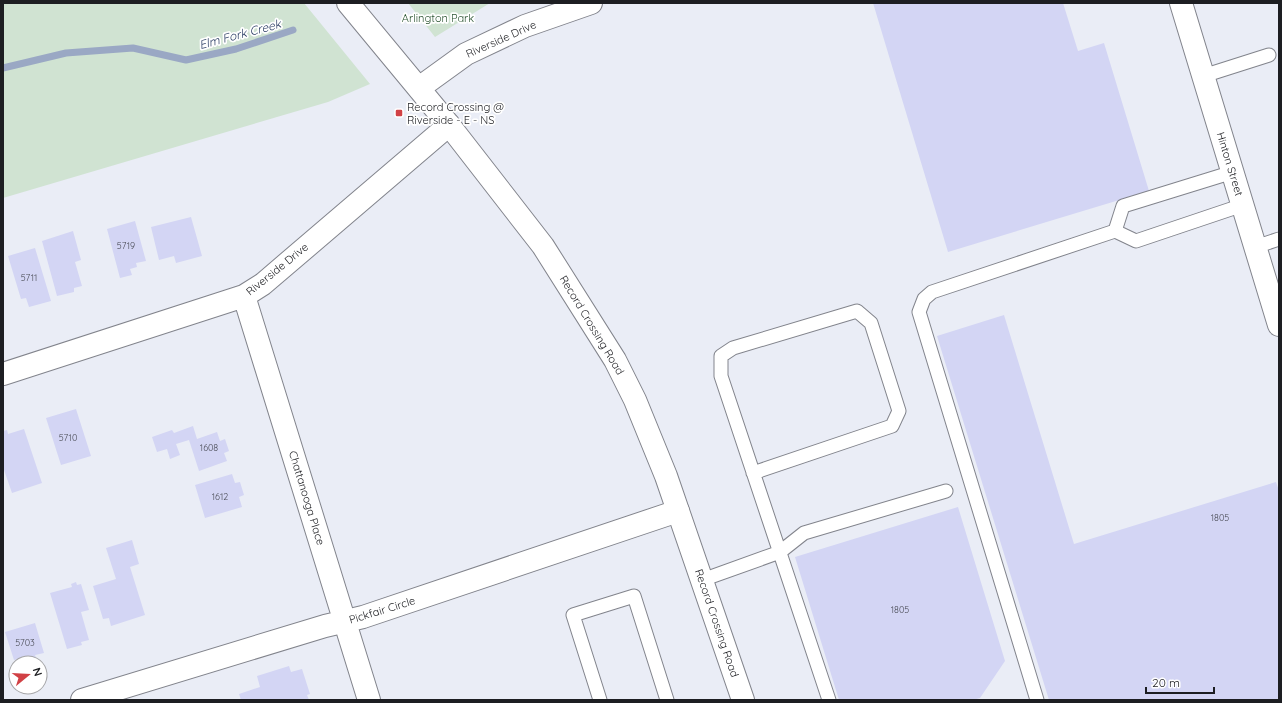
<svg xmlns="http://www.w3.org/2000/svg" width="1282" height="703" viewBox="0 0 1282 703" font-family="Quicksand,sans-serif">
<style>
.green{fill:#d0e3d2}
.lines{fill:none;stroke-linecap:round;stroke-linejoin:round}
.stream{stroke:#9aa8c4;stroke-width:7}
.building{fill:#d3d5f4}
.service-casing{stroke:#82848c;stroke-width:15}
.minor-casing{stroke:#82848c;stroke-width:24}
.tertiary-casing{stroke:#82848c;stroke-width:24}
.service{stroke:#fff;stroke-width:13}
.minor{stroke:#fff;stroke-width:22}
.tertiary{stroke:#fff;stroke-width:22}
.poi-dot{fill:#d14145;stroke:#fff;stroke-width:1.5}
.labels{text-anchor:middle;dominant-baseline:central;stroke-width:3.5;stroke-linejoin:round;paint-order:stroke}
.number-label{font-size:9px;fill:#4a4c56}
.park-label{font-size:11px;fill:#2a5331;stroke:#fff}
.street-label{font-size:11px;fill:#1d1e22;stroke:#fff}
.poi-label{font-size:11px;fill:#1d1e22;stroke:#fff;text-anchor:start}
.water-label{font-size:12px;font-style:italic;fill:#273961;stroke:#fff}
</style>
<rect width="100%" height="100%" fill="#eaedf6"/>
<path class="green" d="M3,3h301l66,81 -42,18 -325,96z
M408,3h82l-55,34z"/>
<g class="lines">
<path class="stream" d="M3,68l63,-15 67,-5 53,12 50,-11 57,-19"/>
</g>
<path class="building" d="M873,3h190l15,48 26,-8 45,148 -201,61z
M191,217l11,39 -26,7 -2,-7 -15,4 -8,-33z
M135,221l11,40 -10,2 1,4 -7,2 2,6 -12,3 -13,-49z
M73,231l8,29 -6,2 7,24 -8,2v4l-17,4 -15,-55z
M35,248l16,53 -22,6 -3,-9 -5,1 -13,-43z
M1004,315l70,229 202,-62 3,9v209h-230l-112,-364z
M76,409l15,47 -30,9 -15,-47z
M193,426l4,13 20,-7 3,9 5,-2 4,12 -5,2 3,8 -28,10 -10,-31 -13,4 4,11 -10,4 -3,-10 -10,3 -5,-15 20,-7 2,3z
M24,429l18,54 -30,10 -9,-26v-36l4,-1 1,4z
M232,474l3,9 5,-1 4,13 -5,2 3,10 -37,11 -10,-33z
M958,507l47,154 -25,37 -7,2h-134l-44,-143z
M132,540l7,24 -9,3 15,48 -34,11 -2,-8 -6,1 -10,-33 23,-7 -10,-31z
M76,582l1,3 4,-1 8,26 -8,2 8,28 -8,2 1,3 -15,4 -17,-56 22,-6 -1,-3z
M35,623l9,30 -9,2 2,5 -11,3h-3l-1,-5 -8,2 -9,-28z
M289,666l2,6 11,-3 8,25 -3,1 2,5h-68l-2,-6 21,-7 -3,-11z"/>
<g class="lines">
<g class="service-casing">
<path id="service" d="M1203,76l66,-21
M1233,172l-110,34 -8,25 21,10 107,-36
M1255,247l24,-8
M753,473l139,-47 7,-15 -28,-88 -14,-12 -124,37 -12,8v20l108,324
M702,580l78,-28 24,-19 142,-42
M600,700l-27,-85 61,-19 33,104
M1037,700l-118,-388 5,-13 8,-7 183,-61"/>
</g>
<g class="minor-casing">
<path id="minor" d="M1181,3l98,322
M419,88l47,-34 59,-28 66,-23
M244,296l125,404
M3,374l241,-78 19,-12 186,-159
M82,700l243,-74 38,-9 315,-106"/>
</g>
<g class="tertiary-casing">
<path id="tertiary" d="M348,3l101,122 94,121 72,114 20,40 31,76 77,224"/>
</g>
<use href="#service" class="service"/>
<use href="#minor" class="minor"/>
<use href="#tertiary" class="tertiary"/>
</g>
<rect class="poi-dot" x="395" y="109" width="8" height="8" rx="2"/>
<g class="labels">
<g class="number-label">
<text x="126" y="245">5719</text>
<text x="29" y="277">5711</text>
<text x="68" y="437">5710</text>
<text x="209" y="447">1608</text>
<text x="220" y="496">1612</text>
<text x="1220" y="517">1805</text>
<text x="900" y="609">1805</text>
<text x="25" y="642">5703</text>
</g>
<g class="park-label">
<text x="438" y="18">Arlington Park</text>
</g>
<g class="street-label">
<text transform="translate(501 39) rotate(-24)">Riverside Drive</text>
<text transform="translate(1230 164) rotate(73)">Hinton Street</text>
<text transform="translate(277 269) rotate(-39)">Riverside Drive</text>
<text transform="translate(592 325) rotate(59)">Record Crossing Road</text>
<text transform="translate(307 498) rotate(73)">Chattanooga Place</text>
<text transform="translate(382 610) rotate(-17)">Pickfair Circle</text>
<text transform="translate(717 623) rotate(71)">Record Crossing Road</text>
</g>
<g class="poi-label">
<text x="407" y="107">Record Crossing @<tspan x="407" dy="13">Riverside - E - NS</tspan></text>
</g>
<g class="water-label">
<text transform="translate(240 34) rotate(-15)">Elm Fork Creek</text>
</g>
</g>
<rect width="1282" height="703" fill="none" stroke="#1d1e22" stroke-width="8"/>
<g transform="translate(28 675) rotate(72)"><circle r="19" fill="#ffffff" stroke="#a5a5a7"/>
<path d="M0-3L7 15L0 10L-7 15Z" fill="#d14145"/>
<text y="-6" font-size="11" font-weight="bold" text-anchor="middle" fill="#1d1e22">N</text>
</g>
<path d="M1146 687v6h68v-6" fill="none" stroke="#1d1e22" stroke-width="2"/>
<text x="1152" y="687" font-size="12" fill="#1d1e22" stroke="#ffffff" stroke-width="3" paint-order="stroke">20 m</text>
</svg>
